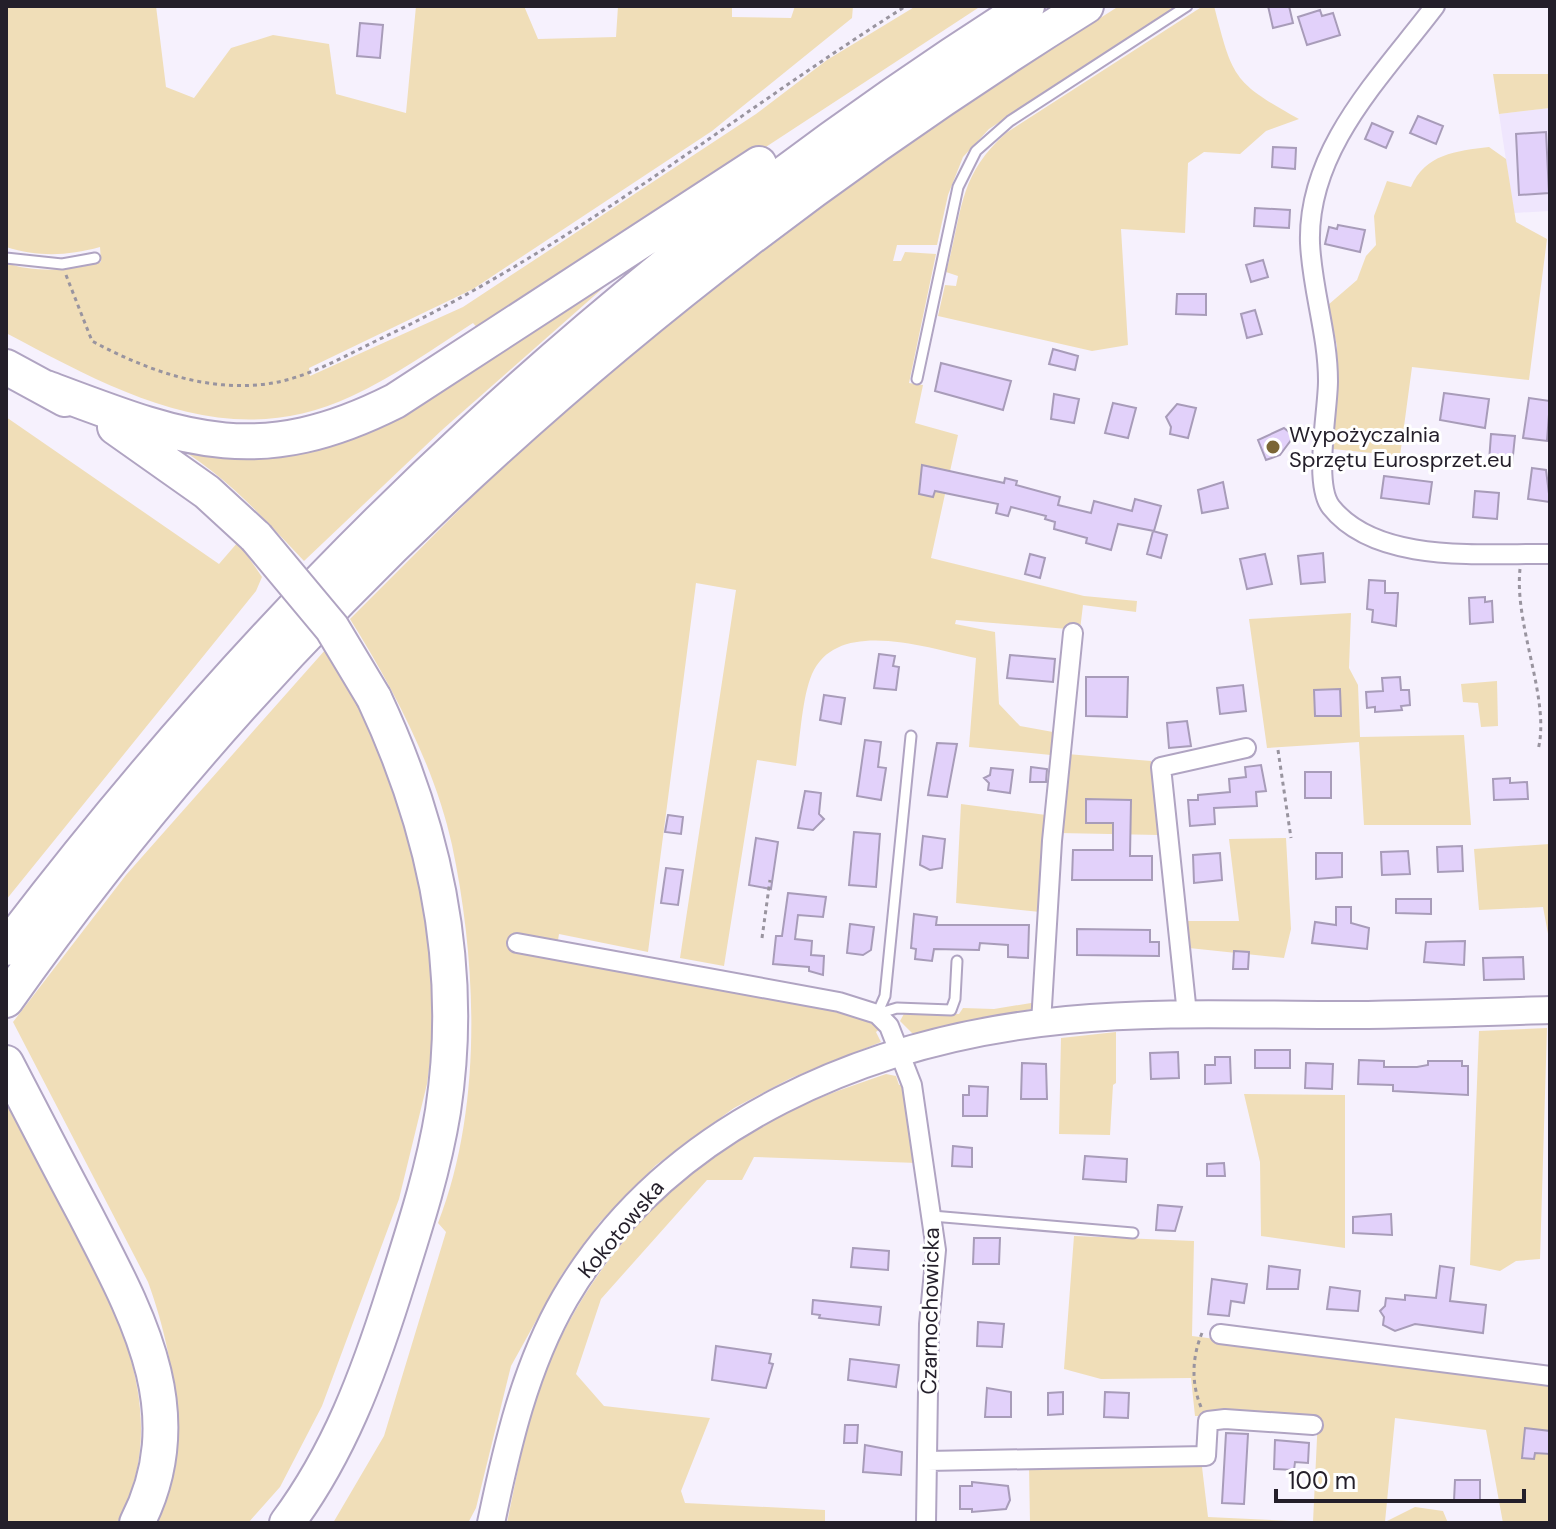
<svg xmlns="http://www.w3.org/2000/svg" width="1556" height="1529" viewBox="0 0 1556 1529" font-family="'DM Sans',sans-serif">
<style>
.built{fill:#efe6fd}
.green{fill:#f0deb8}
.building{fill:#e2d1fa;stroke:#a89cb9;stroke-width:2}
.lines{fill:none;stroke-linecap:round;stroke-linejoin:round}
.lane-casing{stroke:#b0a4c2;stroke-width:13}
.street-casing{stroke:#b0a4c2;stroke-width:22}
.secondary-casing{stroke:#b0a4c2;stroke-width:30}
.highway-casing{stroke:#b0a4c2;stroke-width:38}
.path{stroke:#99949f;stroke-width:3;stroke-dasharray:4 4;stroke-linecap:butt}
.lane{stroke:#fff;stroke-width:9}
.street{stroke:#fff;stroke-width:18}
.secondary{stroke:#fff;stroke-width:26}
.highway{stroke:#fff;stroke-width:34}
.highway-bridge-casing{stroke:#b0a4c2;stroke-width:38;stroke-linecap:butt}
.highway-bridge{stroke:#fff;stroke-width:34}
.poi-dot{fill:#7b6636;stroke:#fff;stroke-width:3}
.labels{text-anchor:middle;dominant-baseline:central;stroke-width:6;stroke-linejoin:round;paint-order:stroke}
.poi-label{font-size:22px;fill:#241f2a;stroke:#fff;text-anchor:start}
.street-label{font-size:22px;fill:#241f2a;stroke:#fff}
</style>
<rect width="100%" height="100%" fill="#f6f1fd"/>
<path class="built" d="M1550,108v103l-36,2 -15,-99z"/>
<path class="green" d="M6,6h150l10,81 28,11 37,-50 42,-13 56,9 7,50 70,19 10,-107h108l14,33 78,-2 2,-31h114v11l59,1 4,-12h58l-1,12 -140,113 -239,158 -164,79 1,8 153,-69 293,-193 71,-54 89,-54h65l-499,327 -9,-10c-40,26 -78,53 -121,73 -125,59 -236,-5 -346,-63v-70c29,10 66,8 95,-1l-1,-15c-33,9 -61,10 -94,0z
M1119,6h58l-188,123 -26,28 -15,38 -11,50h-40l-4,16h8l4,-9 31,2 -27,129 14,2 -8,38 43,12 -27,123 153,38 53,5 -1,11 -53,-7 -3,25 -124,-10 -1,4 40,8 4,72 21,22 33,6 -2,23 -82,-8 7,-89c-47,-9 -138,-42 -164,16 -10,23 -12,66 -16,92l-39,-6 -33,206 -44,-8 56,-368 -40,-7 -48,369 -89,-18 -4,25 289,52 37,17 -5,4 5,10 -90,36 -57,30 -78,57 -56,57 -38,52 -51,92 -35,142 -8,15h-135l51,-87 62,-204 -8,-9c45,-115 39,-260 14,-378 -17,-78 -60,-159 -102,-226l133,-133 157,-143 239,-183z
M1203,6h11c19,73 19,76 85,113l-33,12 -26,23 -36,-2 -16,11 -3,70 -64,-4 7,116 -36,6 -154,-35 7,-31 11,1 2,-10 -12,-4c17,-60 11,-95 60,-139z
M1493,74h57v34l-51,6z
M1489,147l17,12 10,63 31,17 -18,141 -117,-13 -12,89 -67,-7 4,-103 -9,-41 29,-25 9,-24 10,-11 -2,-29 13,-35 24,6c14,-33 45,-36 78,-40z
M619,274l-177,156 -138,131c-47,-50 -83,-91 -144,-124l92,16z
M6,417l213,147 19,-22 24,35 -6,14 -250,309z
M1351,613l-2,55 9,17 2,52 104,-2 7,90h-107l-5,-83 -92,6 -18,-129z
M326,649l34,54 51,129 22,76 3,108 -9,68 -28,115 -77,207 -42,81 -32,36h-93c37,-71 19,-170 -7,-241l-135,-260 113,-147z
M1497,681l1,45 -17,1 -3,-24 -15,-1 -2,-18z
M1067,754l84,7 8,74 -100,-2z
M961,804l85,11 -6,97 -84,-9z
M1286,838l5,91 -7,29 -95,-10 -3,-27h53l-10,-82z
M1550,844v147h-2l1,-52 -6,-32 -64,3 -5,-61z
M1037,1002l-2,6 -115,27 -8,-2 -12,-12 5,-9 54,2 4,-6 31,1z
M1547,1028l-7,231 -24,2 -16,10 -30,-6 9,-234z
M1116,1032v51l-3,2 -3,50 -51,-1 2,-96z
M886,1074l10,2 3,9 5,-1 13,79 -163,-6 -12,23h-35l-106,119 -25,75 28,32 106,12 -29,73 4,12 140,7v13h-318c10,-47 18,-96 35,-141 38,-106 123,-203 221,-258 39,-22 81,-35 123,-50z
M1244,1094l101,1v153l-84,-12 -1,-74z
M6,1098c22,41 44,83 66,125 48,93 101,198 45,300h-111z
M1074,1236l120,5 -2,95 358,46v141h-47l-17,-93 -91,-12 -10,104 30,-15 28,4 5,12h-418l-1,-58 173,2 6,50 105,5 5,-105 -123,-1 -4,-38 -90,1 -37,-10z"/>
<path class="building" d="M1268,6h21l4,17 -20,5z
M1320,10l2,6 11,-3 7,22 -33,10 -9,-28z
M360,23l23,2 -3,33 -23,-2z
M1418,116l25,10 -7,18 -26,-11z
M1372,123l21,9 -7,16 -21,-9z
M1546,132l3,61 -30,2 -3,-61z
M1273,147l23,1 -1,21 -23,-2z
M1255,208l35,2 -1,18 -35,-2z
M1338,225l27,5 -5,22 -35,-8 4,-17 8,2z
M1263,260l5,17 -17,5 -5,-17z
M1177,294h29v21l-30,-1z
M1255,310l7,24 -15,4 -6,-24z
M1053,349l25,7 -3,14 -26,-6z
M941,363l70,18 -8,29 -68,-19z
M1444,393l45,6 -4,29 -45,-8z
M1054,394l25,5 -5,24 -23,-4z
M1529,398l21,3 -3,40 -24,-3z
M1113,403l23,5 -8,30 -23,-5z
M1177,404l19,4 -8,30 -18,-4 1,-7 -5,-10z
M1284,428l10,8 -14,19 -14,5 -8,-20z
M1491,434l24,2 -3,29 -23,-3z
M922,465l82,18 1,-5 12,3 -1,4 44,12 -2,8 33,8 3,-12 38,10 3,-12 26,7 -7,25 -36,-7 -7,26 -25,-7 1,-5 -33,-9 1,-7 -10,-3 1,-3 -35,-9 -3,9 -12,-3 2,-9 -63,-13 -2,6 -14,-3z
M1532,468l14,2 4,32 -22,-3z
M1384,476l48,6 -3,22 -48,-6z
M1223,482l5,26 -26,5 -4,-23z
M1475,491l24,2 -2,26 -24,-2z
M1153,531l14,4 -6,23 -14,-4z
M1323,553l2,29 -24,2 -3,-28z
M1030,554l15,4 -5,20 -15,-4z
M1265,554l7,30 -25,5 -7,-30z
M1369,580l16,1v12h13l-2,33 -24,-4 1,-12 -6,-1z
M1485,597v5l7,-1 1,21 -23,2 -1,-26z
M879,654l16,2 -2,10 6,1 -3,23 -22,-2z
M1010,655l45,4 -2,23 -46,-4z
M1086,677h42l-1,40 -41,-1z
M1400,677l1,13h8l1,15 -9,1 1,4 -27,2v-5l-8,1 -1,-16 17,-1 -1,-13z
M1243,685l3,26 -26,3 -3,-26z
M1340,689l1,27h-26l-1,-26z
M824,695l21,3 -4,26 -21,-4z
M1187,721l4,25 -22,2 -2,-25z
M865,740l16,2 -3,25 8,1 -5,32 -24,-4z
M937,743l20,1 -10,53 -19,-2z
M1261,765l5,26 -10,1 1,14 -43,2 1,16 -25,2 -2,-26h10v-5l32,-3 -1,-13 17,-2 -1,-10z
M1031,767l16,2 -1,13h-16z
M991,768l22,2 -3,23 -22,-3 1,-7 -5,-5 6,-3z
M1305,772h26v26h-26z
M1510,778v5l17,-1 1,17 -34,1 -1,-21z
M805,791l16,2 -2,21 5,5 -11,11 -15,-2z
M1086,799l45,1 -1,56h22v24h-80l1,-30h40v-27h-27z
M668,815l15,2 -2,17 -16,-2z
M854,832l26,2 -4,53 -27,-2z
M923,836l22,3 -3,29 -12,2 -10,-5z
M756,838l22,4 -7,47 -22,-4z
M1462,846l1,25 -25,1 -1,-25z
M1408,851l2,23 -28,1 -1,-23z
M1220,853l2,27 -28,3 -1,-28z
M1316,853h26v24l-26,2z
M666,868l17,2 -5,35 -17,-2z
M788,893l38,4 -3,20 -25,-2 -3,24 17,2 -1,14 13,1 -1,19 -14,-4v-4l-36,-3 3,-28h6z
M1396,899h35v15l-35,-1z
M1336,907h15v16l18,5 -2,21 -55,-6 3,-21 21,3z
M914,914l23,3 -1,8h93l-1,33 -20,-1v-12l-28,-2 -1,7 -45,-1 -2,12 -17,-2 1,-10 -5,-1z
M850,924l24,3 -3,23 -8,5 -16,-2z
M1077,929l73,1v12h9v14l-82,-1z
M1465,941l-1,24 -40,-3 2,-20z
M1234,951l15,1 -1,17h-15z
M1523,957l1,22 -40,1 -1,-22z
M1255,1050h35v18h-35z
M1178,1052l1,26 -28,1 -1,-26z
M1215,1057h15l1,26 -26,1v-19h10z
M1359,1060l25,1v6h33l11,-2v-4h34v5h6v29l-75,-4v-6l-35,-1z
M1022,1063l24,1 1,35h-26z
M1306,1063l27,1 -1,25 -27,-1z
M969,1086l19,1 -1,29h-24v-21h6z
M953,1146l19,2v19l-20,-1z
M1085,1156l42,3 -1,23 -43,-3z
M1224,1163l1,13h-18v-12z
M1158,1205l24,2 -7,24 -19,-1z
M1391,1214l1,21 -39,-2v-16z
M974,1238h26l-1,26h-26z
M853,1248l36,3 -1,19 -37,-3z
M1269,1266l31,4 -2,19h-31z
M1440,1266l14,2 -4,33 36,4 -3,28 -68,-9 -20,7 -12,-6 1,-8 -4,-6 5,-5 1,-8 19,2v-5l31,3z
M1212,1279l35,5 -3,19 -13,-2 -2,15 -21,-2z
M1330,1287l30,4 -2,20 -31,-2z
M813,1300l68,7 -2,18 -60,-7 1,-3 -8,-1z
M978,1322l26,2 -2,23 -25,-1z
M716,1346l55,8 -2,9 4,1 -7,24 -54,-8z
M850,1359l49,6 -3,22 -48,-7z
M987,1388l24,4v25h-26z
M1063,1392v22l-15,1v-22z
M1105,1392l24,1 -1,25 -24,-1z
M845,1425h13l-1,18h-13z
M1525,1428l25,3v23l-15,-1 -1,6 -12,-1z
M1226,1433l22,1 -4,70 -22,-1z
M1275,1440l34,3 -1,20 -13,-1 -1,8 -20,-1z
M865,1445l37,7 -1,23 -38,-3z
M1455,1480h25v22l-26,-1z
M972,1482l36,4 2,14 -4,9 -34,3v-3h-12v-23h12z"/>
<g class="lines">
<g class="lane-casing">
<path id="lane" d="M6,258l56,6 33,-6
M917,379l41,-192 18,-36 34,-30 177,-115
M877,1014l8,-18 26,-260
M877,1014l20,-6 54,2 4,-11 2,-38
M932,1216l201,17"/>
</g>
<g class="street-casing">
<path id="street" d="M1435,6c-53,70 -128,143 -125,237 2,47 18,91 18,138 0,30 -15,103 3,126 46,58 153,46 219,47
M517,943l322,59 38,12 12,12 23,59 24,165 -7,74 -3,199
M1187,1014l-26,-247 85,-19
M1041,1023l11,-182 21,-208
M1220,1334l330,42
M927,1461l279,-5 2,-35 17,-2 88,6"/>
</g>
<g class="secondary-casing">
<path id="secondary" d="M491,1523c16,-77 34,-156 74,-225 103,-176 306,-259 502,-278 90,-9 181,-5 271,-5 71,0 141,-3 212,-5"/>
</g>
<g class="highway-casing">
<path id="highway" d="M6,367l59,32
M46,388c136,51 210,83 349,13l364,-237
M115,427l92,65 49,45
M6,948c288,-379 619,-686 1021,-942
M6,1000c285,-404 663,-734 1080,-994
M6,1063c26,50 52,101 79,151 51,99 109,198 52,309
M287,1523c52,-70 81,-148 107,-230 19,-60 39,-120 49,-182 22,-144 -8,-283 -69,-413"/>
</g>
<path class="path" d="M66,275l26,66c52,28 113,51 174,43 41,-5 80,-29 118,-47 186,-88 348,-221 522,-331
M1520,569c-6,57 31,131 18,181
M1278,750l13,88
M762,938l8,-58
M1201,1407c-10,-24 -9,-50 1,-74"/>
<use href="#lane" class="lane"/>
<use href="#street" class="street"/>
<use href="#secondary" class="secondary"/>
<use href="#highway" class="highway"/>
<g class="highway-bridge-casing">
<path id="highway-bridge" d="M256,537l76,91 42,70"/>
</g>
<use href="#highway-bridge" class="highway-bridge"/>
</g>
<circle class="poi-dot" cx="1273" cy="447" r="8"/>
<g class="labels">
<g class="poi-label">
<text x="1289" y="434">Wypożyczalnia<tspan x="1289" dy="25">Sprzętu Eurosprzet.eu</tspan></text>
</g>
<g class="street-label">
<text transform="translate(621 1229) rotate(-50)">Kokotowska</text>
<text transform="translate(930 1311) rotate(-89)">Czarnochowicka</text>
</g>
</g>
<rect width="1556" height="1529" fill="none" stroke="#241f2a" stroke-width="16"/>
<path d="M1276 1489v12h248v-12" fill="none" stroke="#241f2a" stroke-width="4"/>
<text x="1288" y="1489" font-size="24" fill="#241f2a" stroke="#ffffff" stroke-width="6" paint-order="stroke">100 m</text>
</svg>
